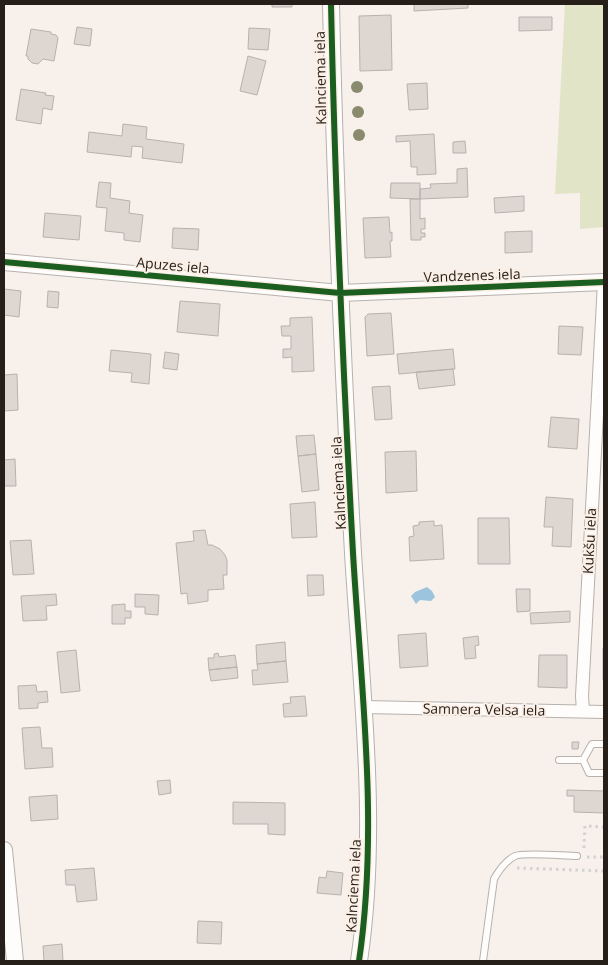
<svg xmlns="http://www.w3.org/2000/svg" width="608" height="965" viewBox="0 0 608 965" font-family="'Open Sans',sans-serif">
<style>
.green{fill:#e1e4c7}
.water{fill:#9dc4de}
.building{fill:#ddd6d1;stroke:#b8b1ac}
.lines{fill:none;stroke-linecap:round;stroke-linejoin:round}
.service-casing{stroke:#b7b1ac;stroke-width:8}
.minor-casing{stroke:#b7b1ac;stroke-width:14}
.tertiary-casing{stroke:#b7b1ac;stroke-width:18}
.path{stroke:#d4d2d0;stroke-width:3;stroke-dasharray:2.5 4;stroke-linecap:butt}
.service{stroke:#fefdfc;stroke-width:6}
.minor{stroke:#fefdfc;stroke-width:12}
.tertiary{stroke:#fefdfc;stroke-width:16}
.cycleway-casing{stroke:#fcefe6;stroke-width:9}
.cycleway{stroke:#1b5e20;stroke-width:6}
.tree{fill:#8a8b6e}
.labels{text-anchor:middle;dominant-baseline:central;stroke-width:4;stroke-linejoin:round;paint-order:stroke}
.street-label{font-size:14px;fill:#261e19;stroke:#fcefe6}
</style>
<rect width="100%" height="100%" fill="#f7f0eb"/>
<path class="green" d="M565,4h39v223l-24,2v-36l-25,1z"/>
<path class="water" d="M427,587l5,4 3,6 -4,4 -11,-1 -4,4 -5,-8 4,-4z"/>
<path class="building" d="M272,4h20v3h-20z
M414,4h54v4l-54,3z
M391,15l1,55 -32,1 -1,-55z
M519,17h33v13l-33,1z
M77,27l15,2 -2,17 -16,-2z
M249,28l21,1 -2,21 -20,-1z
M31,29l20,3v2l5,1 2,3 -4,23 -11,-2 -5,5 -6,-1 -4,-4v-3h-2z
M248,56l18,5 -9,34 -17,-4z
M427,83l1,26 -19,1 -2,-26z
M21,89l25,4 -1,2 9,1 -2,14 -9,-2 -2,16 -25,-4z
M123,124l24,3 -1,12 38,5 -2,19 -40,-5 1,-11 -11,-1 -1,11 -44,-5 2,-20 33,4z
M434,134l2,40 -19,1v-8h-6l-1,-26 -14,1v-6z
M465,141l1,12h-13v-11z
M467,168l1,29 -48,2v-10l11,-1 -1,-4 27,-1v-14z
M99,182l12,1 -1,15 20,3 -1,12 14,2 -3,27 -16,-2v-7l-19,-2 2,-23 -11,-1z
M391,183h29v16l-30,-1z
M524,196v15l-29,2 -1,-15z
M410,199h10v20l5,-1v11h-4v4h4v4h-4v3h-10z
M45,213l36,3 -2,24 -36,-3z
M389,217l1,16 2,-1v9h-2l1,16 -26,1 -2,-40z
M173,228l26,1 -1,21 -26,-2z
M532,231v21l-27,1v-21z
M4,289l17,2 -2,26 -15,-2z
M48,291l11,1 -1,16 -11,-1z
M180,301l40,3 -2,32 -41,-4z
M391,313l3,41 -27,2 -2,-39 3,-3z
M312,317l2,54 -22,1v-15l-9,1v-9h8v-13h-9l-1,-10h9v-8z
M559,326l24,1 -2,28 -23,-1z
M453,349l2,20 -56,5 -2,-20z
M111,350l40,4 -2,30 -18,-2 1,-9 -23,-2z
M165,352l14,2 -2,16 -14,-2z
M453,369l2,16 -36,4 -3,-17z
M17,374l1,36 -14,1v-36z
M390,386l2,33 -17,1 -3,-33z
M551,417l28,2 -2,30 -29,-2z
M314,435l2,19 -18,2 -2,-20z
M416,451l1,40 -31,2 -1,-41z
M316,454l3,36 -17,2 -4,-36z
M15,459l1,27h-12v-26z
M546,497l27,2 -2,48 -19,-1 1,-19h-9z
M315,502l2,35 -25,1 -2,-34z
M478,518h31l1,46h-32z
M434,521v5l8,-1 2,34 -34,2 -1,-24 5,-1 -1,-10 6,-1v-3z
M205,530l3,15h4l8,4 5,6 2,5v15h-4l1,14 -16,1v11l-20,3 -1,-11 -6,1 -5,-51 18,-2 -1,-10z
M31,540l3,34 -21,1 -3,-34z
M307,575h16l1,20 -16,1z
M516,589h14v22l-13,1z
M56,594l1,11 -11,1 1,14 -24,1 -2,-25z
M135,594l24,1 -1,20 -13,-1v-7h-10z
M125,604v7h6v7h-6v6h-13v-19z
M570,611v11l-39,2 -1,-11z
M426,633l2,33 -28,2 -2,-33z
M478,636l1,9 -4,1 1,12 -11,1 -2,-21z
M285,642l1,19 -29,3 -1,-19z
M603,648h1v32h-1z
M76,650l4,41 -19,2 -4,-41z
M218,653l1,4 16,-2 2,12 -28,3 -1,-12h6v-4z
M539,655h28v33l-29,-1z
M286,661l2,21 -35,3 -1,-15h6l-1,-6z
M237,667l1,11 -27,3 -2,-11z
M36,685l1,7 10,-1 1,11 -10,1v5l-19,1 -1,-23z
M305,696l2,20 -23,1 -1,-13 8,-1 -1,-6z
M40,727l2,21h10l1,19 -28,2 -3,-41z
M572,742h7l-1,7h-6z
M170,780l1,13 -12,2 -2,-14z
M567,790l37,1v22l-30,-1v-16h-7z
M57,795l1,24 -27,2 -2,-24z
M233,802l52,1v32l-17,-1v-10h-35z
M94,868l3,32 -20,2 -2,-17h-9l-1,-15z
M327,871l16,2 -2,22 -24,-2 2,-16 7,1z
M198,921l24,1 -1,22 -24,-1z
M62,944l1,17h-19l-1,-15z"/>
<g class="lines">
<g class="service-casing">
<path id="service" d="M559,760h24l6,13h15
M583,760l9,-16h12
M483,961l11,-82c5,-9 11,-18 21,-23 8,-4 50,0 62,0"/>
</g>
<g class="minor-casing">
<path id="minor" d="M364,707l240,5
M583,711l-1,-15 22,-414"/>
</g>
<g class="tertiary-casing">
<path id="tertiary" d="M331,4c4,183 12,366 22,549 8,135 26,273 6,408
M4,262l336,31 264,-11
M4,850l11,111"/>
</g>
<path class="path" d="M584,848l1,-22 19,1
M587,857h17
M517,868l87,3"/>
<use href="#service" class="service"/>
<use href="#minor" class="minor"/>
<use href="#tertiary" class="tertiary"/>
<g class="cycleway-casing">
<path id="cycleway" d="M331,4c4,183 12,366 22,549 8,135 26,273 6,408
M4,262l336,31 264,-11"/>
</g>
<use href="#cycleway" class="cycleway"/>
</g>
<g class="tree">
<circle cx="357" cy="87" r="6"/>
<circle cx="358" cy="112" r="6"/>
<circle cx="359" cy="135" r="6"/>
</g>
<g class="labels">
<g class="street-label">
<text transform="translate(320 78) rotate(-91)">Kalnciema iela</text>
<text transform="translate(173 265) rotate(5)">Apuzes iela</text>
<text transform="translate(472 275) rotate(-2)">Vandzenes iela</text>
<text transform="translate(338 483) rotate(-93)">Kalnciema iela</text>
<text transform="translate(589 541) rotate(-87)">Kukšu iela</text>
<text transform="translate(484 709) rotate(1)">Samnera Velsa iela</text>
<text transform="translate(353 886) rotate(-87)">Kalnciema iela</text>
</g>
</g>
<rect width="608" height="965" fill="none" stroke="#261e19" stroke-width="10"/>
</svg>
